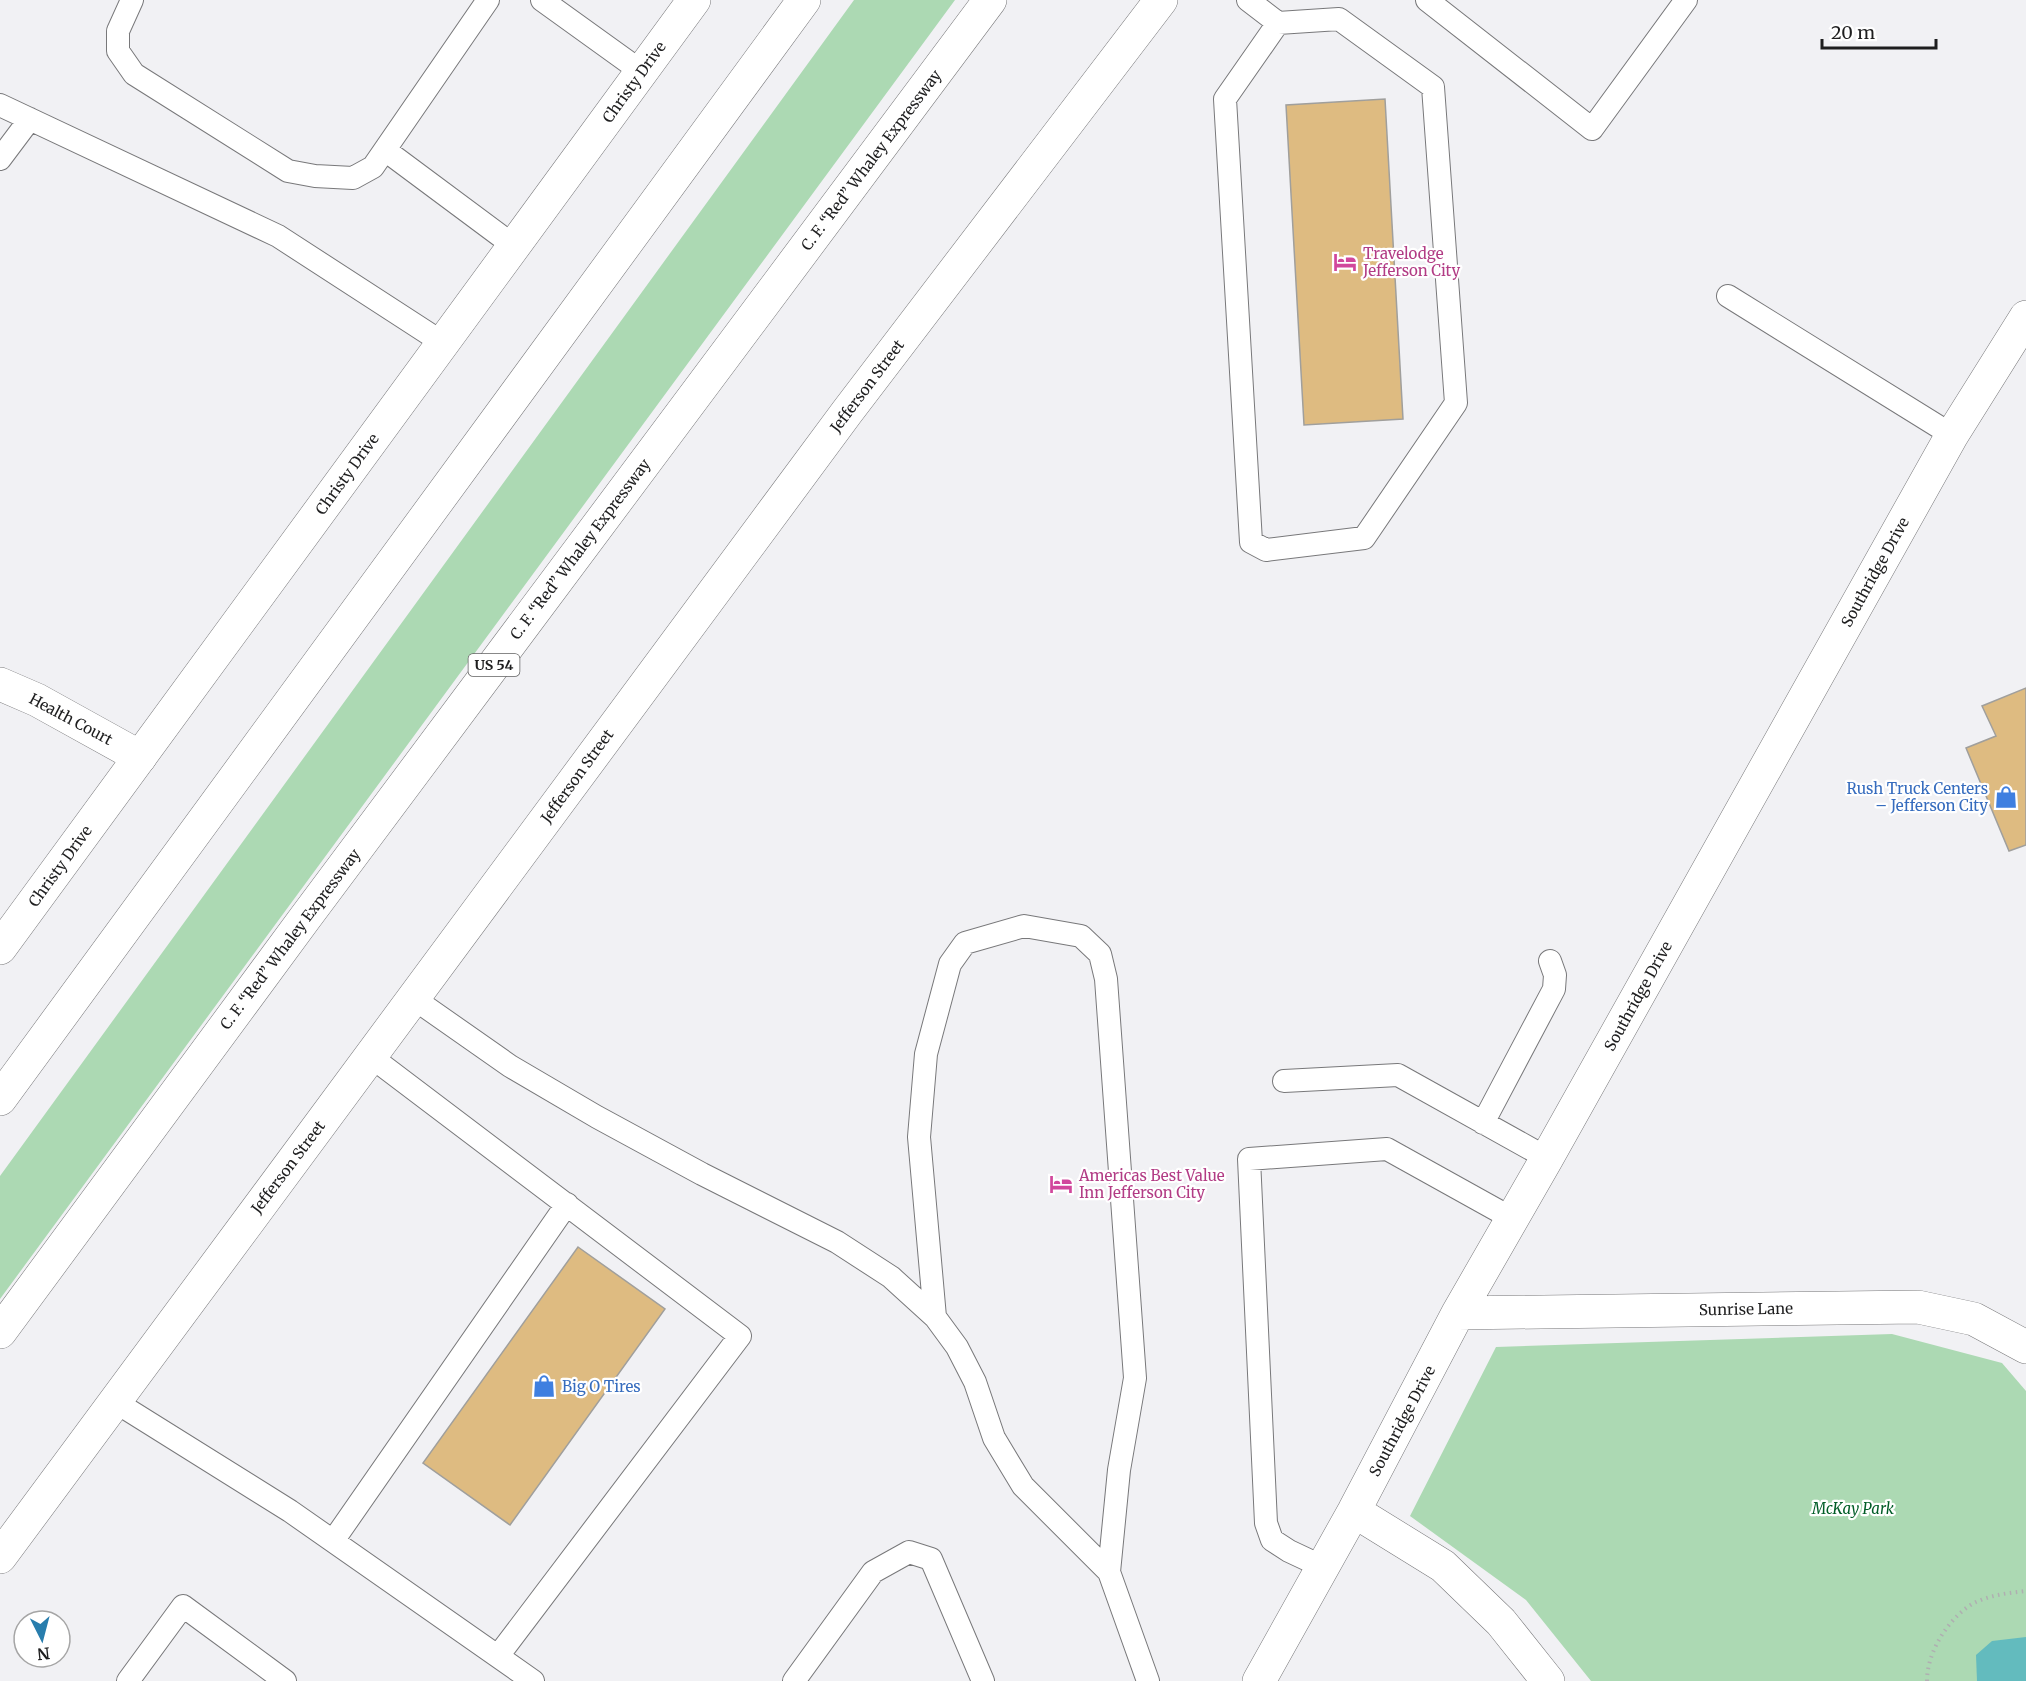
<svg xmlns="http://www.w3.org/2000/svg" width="2026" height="1681" viewBox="0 0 2026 1681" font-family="Merriweather,serif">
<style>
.green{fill:#acd9b3}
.water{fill:#63bbbe}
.building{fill:#debb81;stroke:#a09f9c;stroke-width:1.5}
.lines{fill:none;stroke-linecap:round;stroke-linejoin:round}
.service-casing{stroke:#78787a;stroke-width:24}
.minor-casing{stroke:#78787a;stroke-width:34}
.tertiary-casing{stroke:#78787a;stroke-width:34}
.motorway-casing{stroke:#78787a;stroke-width:34}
.path{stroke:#afafb1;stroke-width:4;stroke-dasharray:1.5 4.5;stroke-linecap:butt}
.service{stroke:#fff;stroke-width:22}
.minor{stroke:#fff;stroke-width:33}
.tertiary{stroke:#fff;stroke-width:33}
.motorway{stroke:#fff;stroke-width:33}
.labels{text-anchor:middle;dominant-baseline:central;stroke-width:4.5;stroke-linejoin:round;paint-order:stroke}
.shield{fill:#fff;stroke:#626262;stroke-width:1.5}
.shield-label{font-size:14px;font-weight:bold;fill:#1e1e1f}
.street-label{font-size:15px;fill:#1e1e1f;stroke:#fff}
.hotel-label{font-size:15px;fill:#b23c85;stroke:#fff;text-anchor:start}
.shop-label{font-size:15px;fill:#366cbe;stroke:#fff;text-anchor:end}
.park-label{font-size:15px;font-style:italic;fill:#015d27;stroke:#fff}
</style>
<rect width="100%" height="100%" fill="#f1f1f4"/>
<path class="green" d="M854,0h101l-955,1299v-123z
M1892,1334l110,29 24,28v290h-435l-65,-81 -116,-84 86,-169z"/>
<path class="water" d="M2026,1637v44h-49l-1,-26 16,-14z"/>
<path class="building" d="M1385,99l18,320 -99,6 -18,-320z
M2026,688v157l-17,6 -43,-103 30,-12 -14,-30z
M578,1247l87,62 -155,216 -87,-62z"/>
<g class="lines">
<g class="service-casing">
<path id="service" d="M132,0l-14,31v20l16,23 154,97 27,5 38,2 20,-11 115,-167
M542,0l100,72
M1248,0l30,23
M1427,0l165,129 94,-129
M1339,19l94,68 23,316 -92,135 -98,12 -15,-8 -26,-443 53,-76z
M0,105l278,131 165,107
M385,150l129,96
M0,159l30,-40
M1728,296l224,139
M413,998l97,68 87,51 105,57 135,68 54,35 44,40 22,30 18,35 19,56 29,48 86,86 39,109
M370,1056l370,280 -242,320
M1284,1081l114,-6 149,83
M1483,1123l71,-134 1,-14 -5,-14
M935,1317l-16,-180 7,-83 24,-90 15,-21 59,-17 57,10 19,18 6,25 29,399 -16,92 -10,102
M114,1401l176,110 243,170
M333,1541l234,-337
M1323,1567l-34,-16 -17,-11 -6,-17 -17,-364 138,-10 126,70
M128,1681l55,-75 102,75
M794,1681l79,-109 36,-20 22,7 52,122"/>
</g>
<g class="minor-casing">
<path id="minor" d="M0,684l37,16 103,57
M1458,1313l460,-6 56,12 52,28
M1354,1511l89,55 58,56 47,59
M1259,1681l95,-170 104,-198 89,-155 405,-723 74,-118"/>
</g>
<g class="tertiary-casing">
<path id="tertiary" d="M0,948l694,-948
M0,1557l847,-1145 314,-412"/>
</g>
<g class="motorway-casing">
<path id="motorway" d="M0,1099l804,-1099
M0,1332l305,-414 685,-918"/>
</g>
<path class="path" d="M1927,1681c0,-29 21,-62 45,-77 17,-9 36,-11 54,-13"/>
<use href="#service" class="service"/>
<use href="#minor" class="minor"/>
<use href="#tertiary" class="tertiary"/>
<use href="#motorway" class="motorway"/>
</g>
<defs>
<g id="hotel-bare" transform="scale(1.8)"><path d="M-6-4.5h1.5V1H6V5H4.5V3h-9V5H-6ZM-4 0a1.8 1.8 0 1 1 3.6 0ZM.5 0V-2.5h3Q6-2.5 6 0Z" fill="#d1479c" stroke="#fff" stroke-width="2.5" paint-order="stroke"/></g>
<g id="shop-bare" transform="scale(1.8)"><path d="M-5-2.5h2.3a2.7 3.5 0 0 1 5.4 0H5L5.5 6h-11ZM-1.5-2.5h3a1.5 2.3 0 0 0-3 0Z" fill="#3f7fe0" stroke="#fff" stroke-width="2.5" paint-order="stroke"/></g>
</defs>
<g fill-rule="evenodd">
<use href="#hotel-bare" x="1345" y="262"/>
<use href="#shop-bare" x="2006" y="797"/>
<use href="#hotel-bare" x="1061" y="1184"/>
<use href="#shop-bare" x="544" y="1386"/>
</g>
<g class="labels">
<rect class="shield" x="468.5" y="654" width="51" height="22" rx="4.5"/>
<g class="shield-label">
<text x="494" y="665">US 54</text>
</g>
<g class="street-label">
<text transform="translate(634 82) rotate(-54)">Christy Drive</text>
<text transform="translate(871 160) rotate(-53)">C. F. “Red” Whaley Expressway</text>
<text transform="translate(867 386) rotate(-53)">Jefferson Street</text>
<text transform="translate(347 474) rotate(-54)">Christy Drive</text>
<text transform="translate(580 549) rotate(-53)">C. F. “Red” Whaley Expressway</text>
<text transform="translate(1875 572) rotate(-61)">Southridge Drive</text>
<text transform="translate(71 719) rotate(28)">Health Court</text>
<text transform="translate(577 776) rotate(-54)">Jefferson Street</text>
<text transform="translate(60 866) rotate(-54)">Christy Drive</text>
<text transform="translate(290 939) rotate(-53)">C. F. “Red” Whaley Expressway</text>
<text transform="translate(1638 996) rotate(-61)">Southridge Drive</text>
<text transform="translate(288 1167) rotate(-53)">Jefferson Street</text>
<text transform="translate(1746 1309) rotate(-1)">Sunrise Lane</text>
<text transform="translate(1402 1421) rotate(-62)">Southridge Drive</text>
</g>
<g class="hotel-label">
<text x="1363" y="253">Travelodge<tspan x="1363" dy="17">Jefferson City</tspan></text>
<text x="1079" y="1175">Americas Best Value<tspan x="1079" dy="17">Inn Jefferson City</tspan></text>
</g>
<g class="shop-label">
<text x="1988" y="788">Rush Truck Centers<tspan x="1988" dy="17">– Jefferson City</tspan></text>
<text x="562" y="1386" text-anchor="start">Big O Tires</text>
</g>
<g class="park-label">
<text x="1853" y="1508">McKay Park</text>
</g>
</g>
<g transform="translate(42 1639) rotate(174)"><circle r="28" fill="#ffffff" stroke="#a5a5a5" stroke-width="1.5"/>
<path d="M0-4.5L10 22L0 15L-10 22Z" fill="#287dad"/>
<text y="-9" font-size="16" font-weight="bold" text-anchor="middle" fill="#1e1e1f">N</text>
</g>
<path d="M1822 39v9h114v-9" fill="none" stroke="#1e1e1f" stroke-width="3"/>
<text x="1831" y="39" font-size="18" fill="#1e1e1f" stroke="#ffffff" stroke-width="4.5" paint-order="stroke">20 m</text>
</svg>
